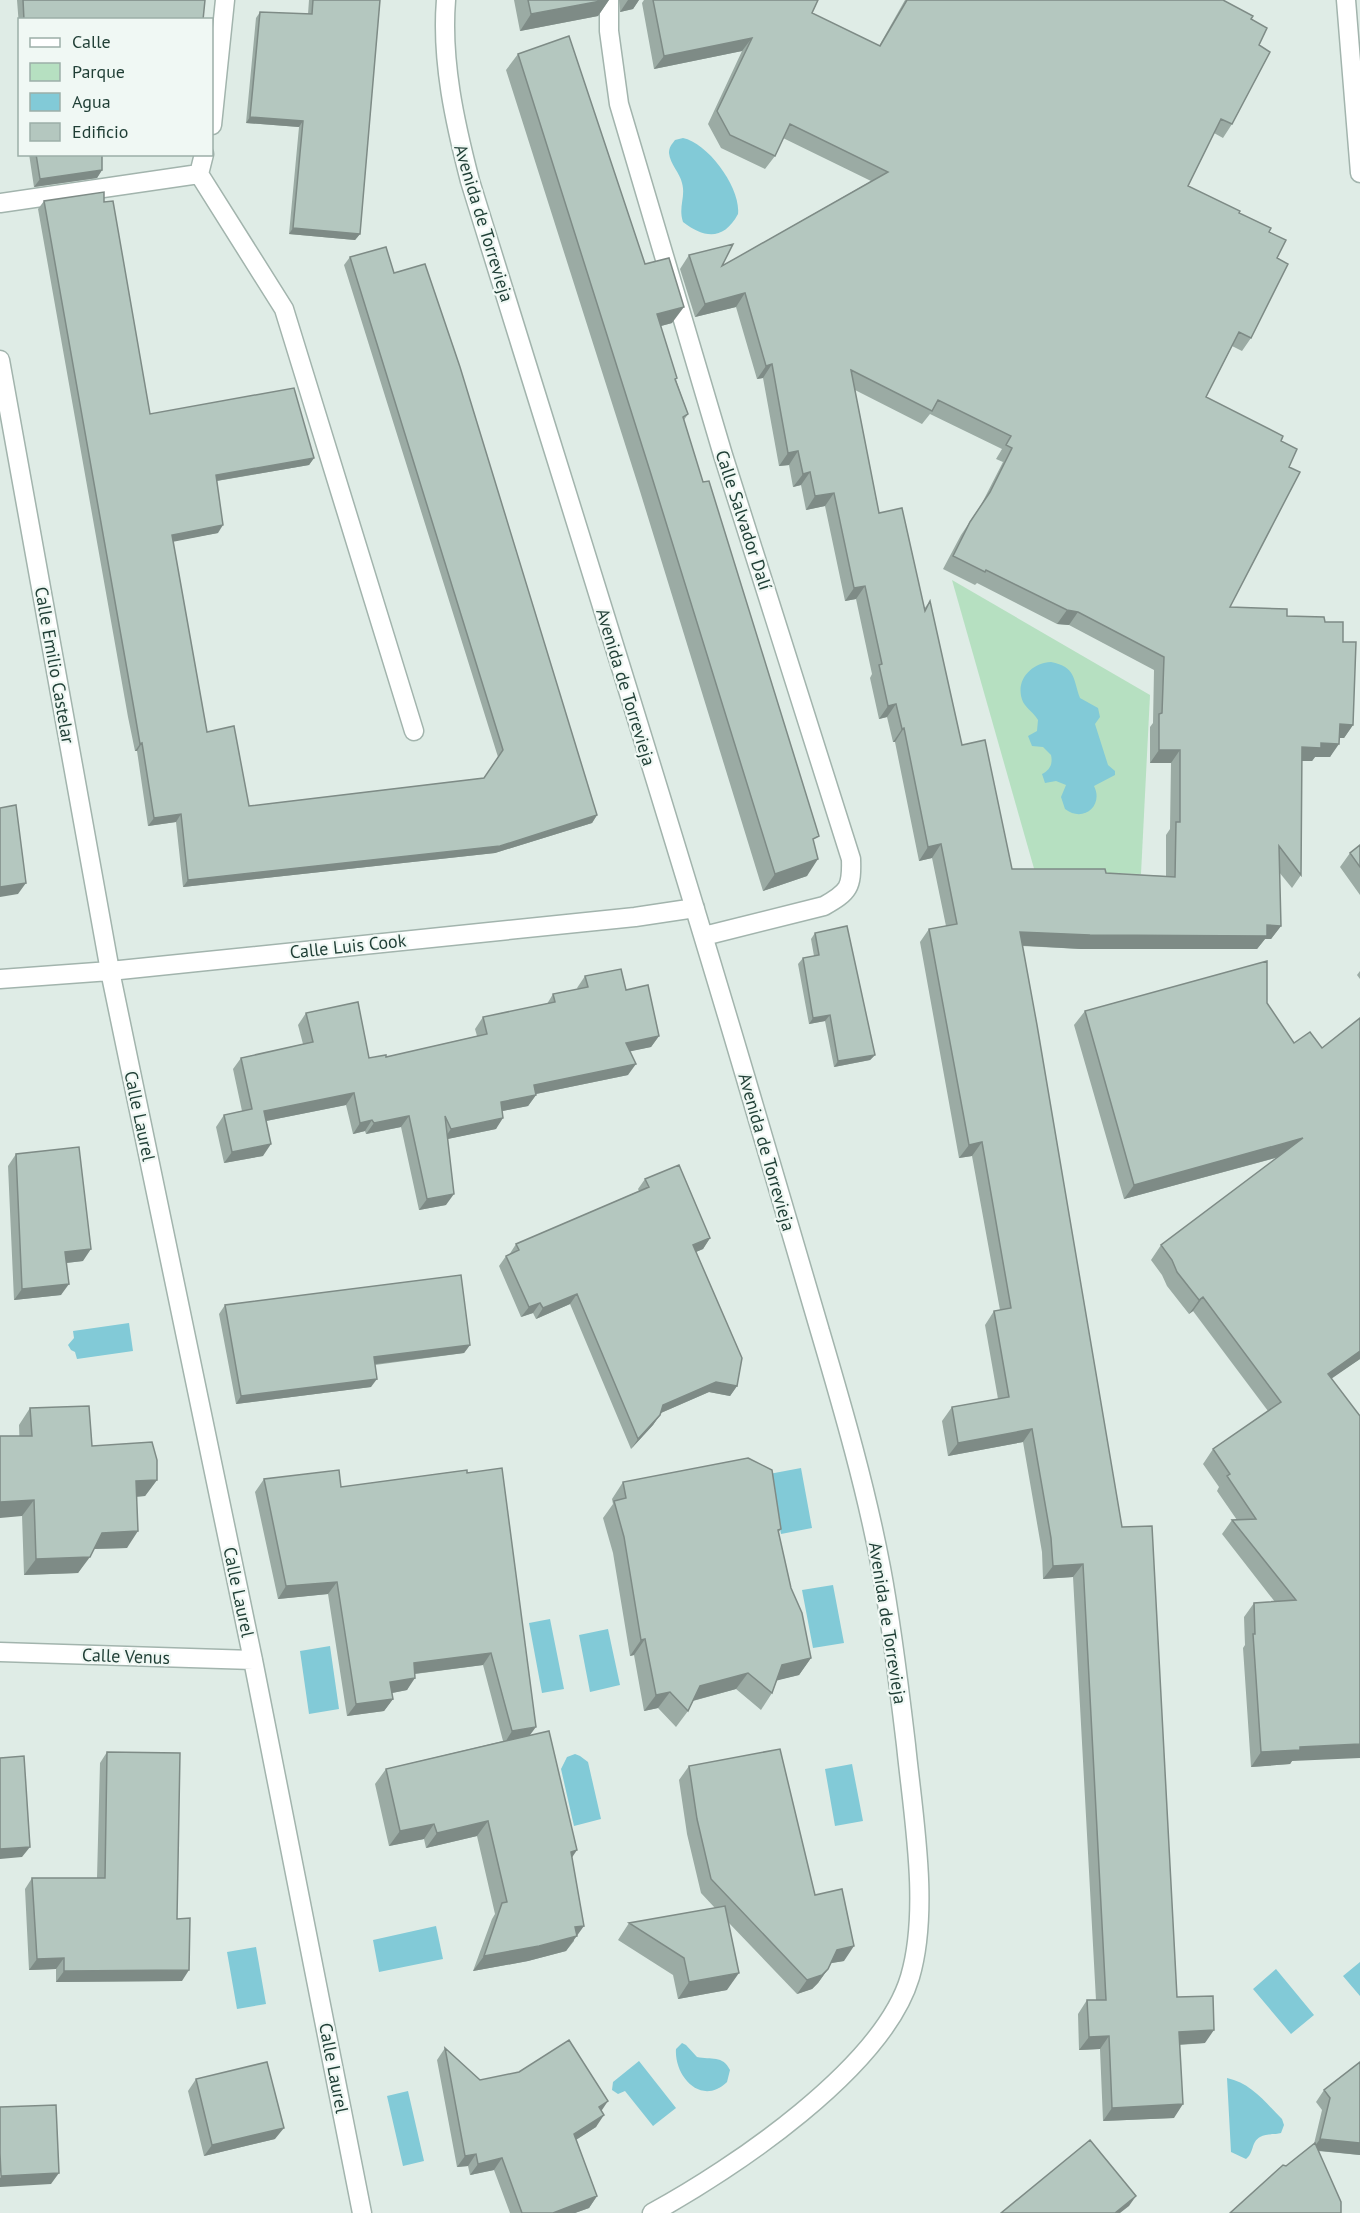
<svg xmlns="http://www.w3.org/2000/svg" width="1360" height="2213" viewBox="0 0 1360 2213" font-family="'PT Sans',sans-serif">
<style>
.green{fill:#b6e0c1}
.water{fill:#82cad7}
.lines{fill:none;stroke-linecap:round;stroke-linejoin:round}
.street-casing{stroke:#a2b4ad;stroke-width:21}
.street{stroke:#fff;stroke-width:18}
.wall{fill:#9baba4;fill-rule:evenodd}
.shaded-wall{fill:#7e8b86}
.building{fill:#b4c7bf;stroke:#7e8b86;stroke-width:1.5;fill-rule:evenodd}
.labels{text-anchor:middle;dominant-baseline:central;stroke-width:4.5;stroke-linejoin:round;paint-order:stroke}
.street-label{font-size:18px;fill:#1f3e35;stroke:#f0f8f4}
</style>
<rect width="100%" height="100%" fill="#dfece6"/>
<path class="green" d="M952,580l198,115 -9,179 -106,-2z"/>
<path class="water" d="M683,138c25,5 58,50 55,76 -14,26 -33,25 -55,8 -5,-15 3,-25 -1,-39 -2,-10 -12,-19 -13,-30 0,-6 3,-9 6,-13z
M1051,662c25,5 22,17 29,36l18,10 2,9 -5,7 13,41 7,6v4l-21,11c10,20 -11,37 -29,23l-4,-12 5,-12 -10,-4 -11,2 -3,-9c8,-4 11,-10 9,-19l-8,-8 -11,-1 -4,-10 9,-5 1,-11c-4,-7 -11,-11 -15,-18 -9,-21 8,-39 28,-40z
M129,1323l4,28 -56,8 -2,-7 -4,-2 -3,-5 6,-7 -1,-7z
M801,1468l11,60 -31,6 -12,-60z
M833,1585l11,58 -31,5 -11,-58z
M550,1619l14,70 -22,4 -13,-70z
M608,1629l12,56 -30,7 -11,-57z
M330,1646l9,63 -30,5 -9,-63z
M575,1754l5,2 8,6 13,57 -27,7 -13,-57 6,-12z
M852,1764l11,57 -28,5 -10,-57z
M436,1926l7,33 -64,13 -6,-32z
M256,1947l10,57 -29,5 -10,-57z
M1360,1962v34l-17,-20z
M1276,1969l38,46 -23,19 -38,-45z
M682,2043l4,2 11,12c14,3 26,-2 33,13l-3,12c-26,25 -53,-6 -51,-33z
M639,2061l37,47 -23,18 -28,-35 -7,3 -6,-4 1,-8z
M1227,2078c24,5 38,24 55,41l2,6 -3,8c-6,2 -15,0 -21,4 -9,5 -6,16 -14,22l-15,-7z
M408,2091l16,70 -21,5 -16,-70z"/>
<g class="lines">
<g class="street-casing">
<path id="street" d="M446,0c-5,61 9,123 24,181 94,305 191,609 281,915 23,79 46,157 69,235 23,78 46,157 61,237 11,58 18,118 25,177 7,70 24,164 4,232 -27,91 -177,192 -258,236
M609,0v31l10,73 104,351 128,404c1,28 -2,33 -27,47l-120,30
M1346,0l14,173
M212,125l13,-125
M204,154l-5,20 85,135 130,422
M0,203l199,-29
M0,360l110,611 143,689 109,553
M0,979l110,-8 525,-54 60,-9
M0,1652l253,8"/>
</g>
<use href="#street" class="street"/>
</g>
<path class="wall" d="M17,0h188l-2,20h-183v19z
M309,0h71l-20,234 -5,6 -66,-6 10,-107 -53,-4 10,-105 4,-6 48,2z
M514,0h95l-11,16 -78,15z
M619,0h20l-6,9 -13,3z
M644,0h174l-6,13 67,33 26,-46h318l28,19 8,26 -27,79 -9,14 -9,-5 -26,53 51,27 30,19 8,26 -26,80 -9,13 -10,-5 -26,51 75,44 8,26 -59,140 95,15 18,20 10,83 -9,13h-4l-10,19h-15l-3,4h-10l-1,114 -9,13 -13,-16 2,54 -10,13h-6l-8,10h-176l-59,-3 155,1051 28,46 -25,2 -6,73 -71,3 -3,-72 -21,1 -1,-36 9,-14h9l-23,-423 -30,2 -1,-27 -19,-110 -75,14 -6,-35 10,-14 46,-8 -13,-74 9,-14 6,-1 -28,-154 -13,2 -39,-216 9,-13 17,-3 -14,-68 -13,3 -24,-119h-2l-6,-25 -8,2 -9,-41 2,-4 -16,-75 -11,2 -20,-95 -19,4 -5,-25 -8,2 -4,-22 -10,1 -16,-88 -6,1 -21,-72 -41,10 -15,-48 9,-14 33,11 149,-85 -88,-43 -8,18 -10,13 -44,-21 -13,-24 34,-73 -88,18 -12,-66zM855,390l67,34 8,-10 72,35 -6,10 7,3 -22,43 -20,30 -18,34 32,16 2,-2 80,41 12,1 85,45 -1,53 -3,4v36h21l-1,66 -4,6v41l-154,-7 -50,-124 -32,-144 -6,8 -45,-96z
M518,54l127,210 27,59 -11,3 15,54 12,34 -4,6 130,424 -7,32 -44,15 -124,-403 -133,-418z
M29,154h73v16l-5,8 -63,9z
M44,201l60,1 46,212 164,44 -5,7 -92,16 1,52 -45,8 34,191 42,74 235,-28 14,-21 -154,-492 6,-8 247,558 -5,8 -97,30 -312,34 -7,-65 -28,4 -11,-75h-2l-7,-34 -90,-508z
M1360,845v50l-20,-28 10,-14z
M815,933l60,122 -5,5 -36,7 -9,-46 -16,3 -11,-60 5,-6 11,-2 -3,-17z
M1360,971v8l-3,-4z
M585,976l41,14 33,46 -8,11 -21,4 -2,24 -92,19v1l-8,11 -26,5 -6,18 -49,10 -1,66 -27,5 -18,-83 -35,7 -1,-3 -12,3 -7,-29 -80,16 -3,35 -39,7 -8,-36 8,-12 18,-4 -9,-42 8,-11 62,-14 -5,-19 8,-12 63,45 17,-1 91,-21 -2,-7 8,-12 64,-13 6,-10 25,-5 -1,-1z
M1267,1003l93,356 -29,19 -39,383 -2,3 -39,3 -8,-119 2,-3 -1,-28 10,-14 21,-1 -53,-68 10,-14h5l-20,-29 2,-4 -16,-23 10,-15 55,-38 -75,-100 -4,3 -22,-28 -5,-11 -11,-15 10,-15 118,-88 -155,42 -50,-174 11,-14z
M16,1154l67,107 -17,2 -5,32 -47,5 -6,-134z
M645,1179l65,59 -7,11 -7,3 41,134 -7,10 -21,-4 -48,21 -8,12 -22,24 -61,-145 -34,15 -3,-6 -12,4 -22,-51 7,-10 3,-1 7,-11 123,-53 -1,-2z
M225,1305l245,40 -6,8 -89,12 -4,22 -135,17 -17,-90z
M30,1408l62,38 65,34 -12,16 -8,1 -10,51 -33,1 -16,24 -54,2 -5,-150z
M467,1470l63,265 42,123 2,83 -8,10 -38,10 -55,10 19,-52 3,-5 -18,-78 -51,12 -2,-9 -35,7 -14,-62 11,-15 117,-28 -20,-76 -68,9 -8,16 -15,3 1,6 -9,12 -37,5 -19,-122 -50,5 -23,-107 9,-13 77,8z
M623,1482l158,47 -3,4 13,55 20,70 -12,17 -22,5 -5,13 -11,17 -25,-21 -43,12 -5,10 -12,16 -18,-19 -14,3 -10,-56 -4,1 -17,-103 -10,-35 10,-14 -1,-5z
M107,1752l70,167 5,62 -126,1v-13l-27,1 -4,-81 7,-11h65l3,-115z
M689,1766l126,129 29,66 -13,2 -3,6 -10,14 -6,6 -15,5 -69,-72 -1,68 -49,9 -5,-24 -55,-35 11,-17 86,-15 -14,-15 -14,-59 -8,-54z
M445,2048l35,32 122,31 -6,16 -20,13 21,56 -8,12 -14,5h-65l-16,-43 -24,5 -2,-9 -11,1 -20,-107z
M1360,2062v93l-42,-4 -32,15 28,-22 8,-34 -6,-8 8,-12z
M196,2079l79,60 -71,17 -16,-65z"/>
<path class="shaded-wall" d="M606,0h3l-11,16 -78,15 11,-17z
M628,0h11l-6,9 -13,3z
M752,38l-10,13 -88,18 10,-13z
M250,117l53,4 -4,6 -53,-4z
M102,170l-5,8 -63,9 6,-8z
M293,228l67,6 -5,6 -66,-6z
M745,293l-9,14 -41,10 10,-13z
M684,307l-12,16 -26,7 11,-16z
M772,364l-9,14 -6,1 9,-13z
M798,451l-9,14 -10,1 9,-13z
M314,458l-5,7 -99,17 6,-7z
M810,472l-9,13 -8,2 10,-13z
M834,493l-9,13 -19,4 9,-14z
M223,525l-5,8 -51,10 5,-8z
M865,586l-9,13 -11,2 9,-13z
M1067,610l11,2 -9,13 -12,-1z
M896,704l-9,13 -8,2 9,-13z
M1340,724l13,1 -9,13h-13z
M904,728l-9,14h-2l9,-13z
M142,743l-5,8h-2l5,-7z
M1321,743l18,1 -9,13h-15l-3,4h-19l9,-14z
M1159,750h21l-9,13h-21z
M181,814l-5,8 -28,4 6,-8z
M597,815l-5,8 -97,30 -312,34 5,-7z
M941,844l-9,14 -13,3 9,-14z
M818,859l-11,17 -44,15 12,-17z
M26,883l-8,11 -18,3v-10z
M1267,925l14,1 -10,13h-6l-8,10h-176l-71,-4 10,-13z
M830,1015l-5,6 -16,3 4,-6z
M659,1036l-8,11 -33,7 8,-11z
M875,1055l-5,5 -36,7 4,-6z
M636,1064l-8,11 -102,21 8,-11z
M354,1093l-8,12 -90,18 8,-12z
M536,1095l-8,11 -35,7 8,-11z
M409,1116l-8,11 -35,7 8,-11z
M503,1118l-7,11 -53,11 8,-11z
M372,1120l-7,11 -12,3 7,-11z
M1303,1138l-10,15 -169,46 10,-14z
M982,1142l-10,14 -13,2 10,-13z
M271,1144l-8,12 -39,7 8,-11z
M454,1194l-8,11 -27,5 8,-11z
M710,1238l-7,11 -17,7 7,-11z
M91,1249l-8,12 -26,3 8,-12z
M69,1284l-8,11 -47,5 8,-11z
M577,1294l-7,10 -34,15 7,-11z
M1203,1297l-10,14 -4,3 10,-14z
M540,1303l-7,10 -12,4 8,-10z
M470,1345l-6,8 -96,12 6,-8z
M1360,1351v8l-42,29 10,-14z
M377,1379l-6,8 -135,17 5,-8z
M716,1382l21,4 -7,10 -21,-4 -53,23 7,-10z
M660,1415l-7,10 -22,24 7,-10z
M1032,1429l-9,13 -75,14 10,-13z
M157,1480l-12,16 -20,1 11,-16z
M34,1500l-12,16 -22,2v-16z
M138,1531l-11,17 -36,1 11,-16z
M90,1557l-12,16 -54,2 12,-16z
M1083,1564l-10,13 -30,2 10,-13z
M337,1582l-9,12 -50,5 8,-13z
M645,1639l-11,16 -4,1 11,-16z
M491,1653l-8,12 -78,10 9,-12z
M811,1658l-12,17 -28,7 11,-17z
M748,1673l-12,16 -48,13 12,-16z
M415,1678l-8,12 -25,5 8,-13z
M670,1692l-12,16 -14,3 12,-16z
M393,1699l-9,12 -37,5 9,-12z
M536,1727l-9,12 -23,5 8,-13z
M1360,1744v14l-68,3 -2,3 -39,3 10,-15 39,-5z
M488,1821l-11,15 -51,12 11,-15z
M434,1824l-10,15 -35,7 11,-15z
M30,1847l-8,10 -22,2v-10z
M577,1850l-10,15 4,-13z
M584,1926l-18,25 -38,10 -55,10 11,-15 91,-29z
M854,1946l-10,15 -18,3 11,-14z
M64,1958l-8,11 -27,1 8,-11z
M828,1969l-10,14 -6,6 -15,5 10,-14z
M189,1970l-7,11 -126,1 8,-11z
M739,1973l-12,17 -49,9 11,-17z
M1214,2030l-9,13 -35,2 9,-13z
M1109,2036l-9,13 -21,1 10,-13z
M608,2101l-8,12 -1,-6z
M1183,2104l-9,14 -71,3 9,-13z
M604,2115l-8,12 -30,19 8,-12z
M284,2128l-9,11 -71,17 8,-11z
M1320,2139l40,4v12l-48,-5z
M476,2154l-8,12 -11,1 8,-11z
M502,2158l-8,12 -24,5 8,-11z
M59,2173l-8,11 -51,3v-9l1,-2z
M597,2196l-8,12 -14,5h-22z
M1136,2196l-7,10 -9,7h-5z"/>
<path class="building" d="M23,0h182l-2,20h-179z
M313,0h67l-20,234 -67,-6 10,-107 -53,-4 10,-105 52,2z
M528,0h78l-75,14z
M653,0h165l-6,13 68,33 27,-46h316l30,16 -2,3 16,9 -8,17 11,7 -38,72 -11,-5 -33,67 52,25 -1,2 32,15 -2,4 17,8 -9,18 11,6 -37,74 -12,-6 -33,65 77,39 -2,5 16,8 -8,18 11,5 -70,135 57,2v7l37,1 1,5h18v20h13l-3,83 -13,-1 -1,20 -18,-1v5l-19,-1 -1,128 -22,-29 2,80 -14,-1v11l-177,-1 -70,-3 17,93 85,502 30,-1 25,471 36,-1 1,34 -35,2 4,72 -71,4 -3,-72 -20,1 -2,-37h19l-23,-436 -30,2 -2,-28 -19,-109 -74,14 -6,-36 57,-10 -15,-86 17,-3 -29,-166 -13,3 -40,-216 28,-5 -16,-80 -13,3 -24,-119 -2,1 -6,-25 -8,2 -9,-41 3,-1 -17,-78 -11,2 -20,-95 -19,3 -5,-24 -7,2 -5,-23 -10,2 -16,-89 -6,2 -21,-73 -40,11 -16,-49 44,-11 -11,22 166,-94 -98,-48 -15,32 -45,-21 -13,-24 35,-73 -88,18zM851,370l81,41 6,-11 73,36 -5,9 6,3 -22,44 -20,30 -17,34 32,16 1,-2 81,40 11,2 86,45 -2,56 -3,1v36h21v72h-4l-1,55 -69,-4 -1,-4h-93l-27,-129 -23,5 -32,-144 -5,10 -23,-103 -23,5z
M569,36l76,228 24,-6 15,49 -27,7 20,64 -2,1 13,35 -5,3 20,65 6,-1 110,355 -6,3 5,20 -43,15 -125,-403 -132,-417z
M36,154h66v16l-62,9z
M104,192v10l9,-1 37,213 144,-26 20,70 -98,17 7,50 -51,10 35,197 27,-6 15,80 235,-28 19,-28 -153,-493 36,-10 8,26 31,-9 35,103 137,448 -97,31 -312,34 -7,-66 -27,4 -12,-75 -2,1 -6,-35 -90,-508z
M16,805l10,78 -26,4v-79z
M1360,845v22l-10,-14z
M847,926l28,129 -37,6 -8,-46 -17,3 -10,-60 16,-3 -4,-22z
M1267,961v42l27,40 16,-11 12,16 38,-30v333l-32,23 32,42v328l-60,3v3l-39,2 -8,-118h2l-1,-31 42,-3 -64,-80 24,-1 -29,-43 3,-2 -17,-25 68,-47 -78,-105 -4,3 -22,-28 -5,-12 -11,-15 142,-107 -169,47 -49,-174z
M621,969l5,21 22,-5 11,51 -33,7 10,21 -102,21 2,10 -35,7 2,16 -52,11 -6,-13 9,78 -27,5 -18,-83 -35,7 -2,-3 -12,3 -6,-30 -90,18 7,33 -39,8 -8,-37 28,-6 -11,-51 72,-16 -7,-29 52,-11 11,56 17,-3v2l101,-23 -4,-17 72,-15 -2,-8 35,-7 -3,-11z
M79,1147l12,102 -26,3 4,32 -47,5 -6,-135z
M679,1165l31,73 -17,7 49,113 -5,28 -21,-4 -53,23 -3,10 -22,24 -61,-145 -34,14 -3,-5 -11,4 -23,-51 13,-6 -3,-6 133,-57 -4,-8z
M461,1275l9,70 -96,12 3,22 -136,17 -16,-91z
M89,1406l3,40 60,-4 5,18v20l-21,1 2,50 -36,2 -12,24 -54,2 -2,-59 -34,2v-66h32l-2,-28z
M748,1458l24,12 9,59 -3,1 13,58 11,25 9,45 -29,7 -10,28 -24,-20 -48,13 -12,25 -18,-19 -14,3 -11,-56 -4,1 -17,-103 -10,-36 12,-3 -3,-16z
M502,1468l34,259 -24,4 -21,-78 -77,10 1,15 -25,4 3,17 -37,5 -19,-122 -51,4 -22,-107 75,-9 2,17 126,-17v3z
M549,1731l28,119 -6,2 13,74 -9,1 2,9 -38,10 -55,10 18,-53 5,-1 -19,-81 -51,12 -3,-9 -34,7 -14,-62z
M780,1749l35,146 27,-6 12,57 -17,4 -9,19 -6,6 -15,5 -96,-101 -14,-60 -8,-53z
M107,1752l73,1 -3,166 13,-1 -1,52 -125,1v-13l-27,1 -5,-81h73z
M24,1756l6,91 -30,2v-91z
M725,1906l14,67 -50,9 -5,-24 -55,-35z
M569,2040l39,61 -9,6 5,8 -30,19 23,62 -44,17h-31l-20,-55 -24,6 -2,-10 -11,2 -20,-108 35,32 39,-8z
M267,2062l17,66 -72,17 -16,-66z
M1360,2062v81l-40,-4 10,-41 -6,-8z
M56,2105l3,68 -58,3 -1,-23v-46z
M1090,2140l46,56 -21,17h-114z
M1315,2143l26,59v11h-111l53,-48 3,1z"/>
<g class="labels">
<g class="street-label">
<text transform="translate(484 223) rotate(73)">Avenida de Torrevieja</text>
<text transform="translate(744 520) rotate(72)">Calle Salvador Dalí</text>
<text transform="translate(55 665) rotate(80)">Calle Emilio Castelar</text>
<text transform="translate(626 687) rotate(73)">Avenida de Torrevieja</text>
<text transform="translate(348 946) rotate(-6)">Calle Luis Cook</text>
<text transform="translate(140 1116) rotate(78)">Calle Laurel</text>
<text transform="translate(767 1152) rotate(74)">Avenida de Torrevieja</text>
<text transform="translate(239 1592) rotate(78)">Calle Laurel</text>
<text transform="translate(888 1623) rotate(81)">Avenida de Torrevieja</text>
<text transform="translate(126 1656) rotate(2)">Calle Venus</text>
<text transform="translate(334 2068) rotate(79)">Calle Laurel</text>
</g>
</g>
<rect x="18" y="18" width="195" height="138" fill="#f0f8f4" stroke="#9caea8" stroke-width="1.5"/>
<rect x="30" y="38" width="30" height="9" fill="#ffffff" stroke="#9caea8" stroke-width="1.5"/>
<text x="72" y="48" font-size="18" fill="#1f3e35">Calle</text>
<rect x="30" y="63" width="30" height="18" fill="#b6e0c1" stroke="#9caea8" stroke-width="1.5"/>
<text x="72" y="78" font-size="18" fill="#1f3e35">Parque</text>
<rect x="30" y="93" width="30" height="18" fill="#82cad7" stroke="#9caea8" stroke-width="1.5"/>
<text x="72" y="108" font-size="18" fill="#1f3e35">Agua</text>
<rect x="30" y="123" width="30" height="18" fill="#b4c7bf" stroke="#9caea8" stroke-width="1.5"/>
<text x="72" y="138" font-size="18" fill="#1f3e35">Edificio</text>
</svg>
